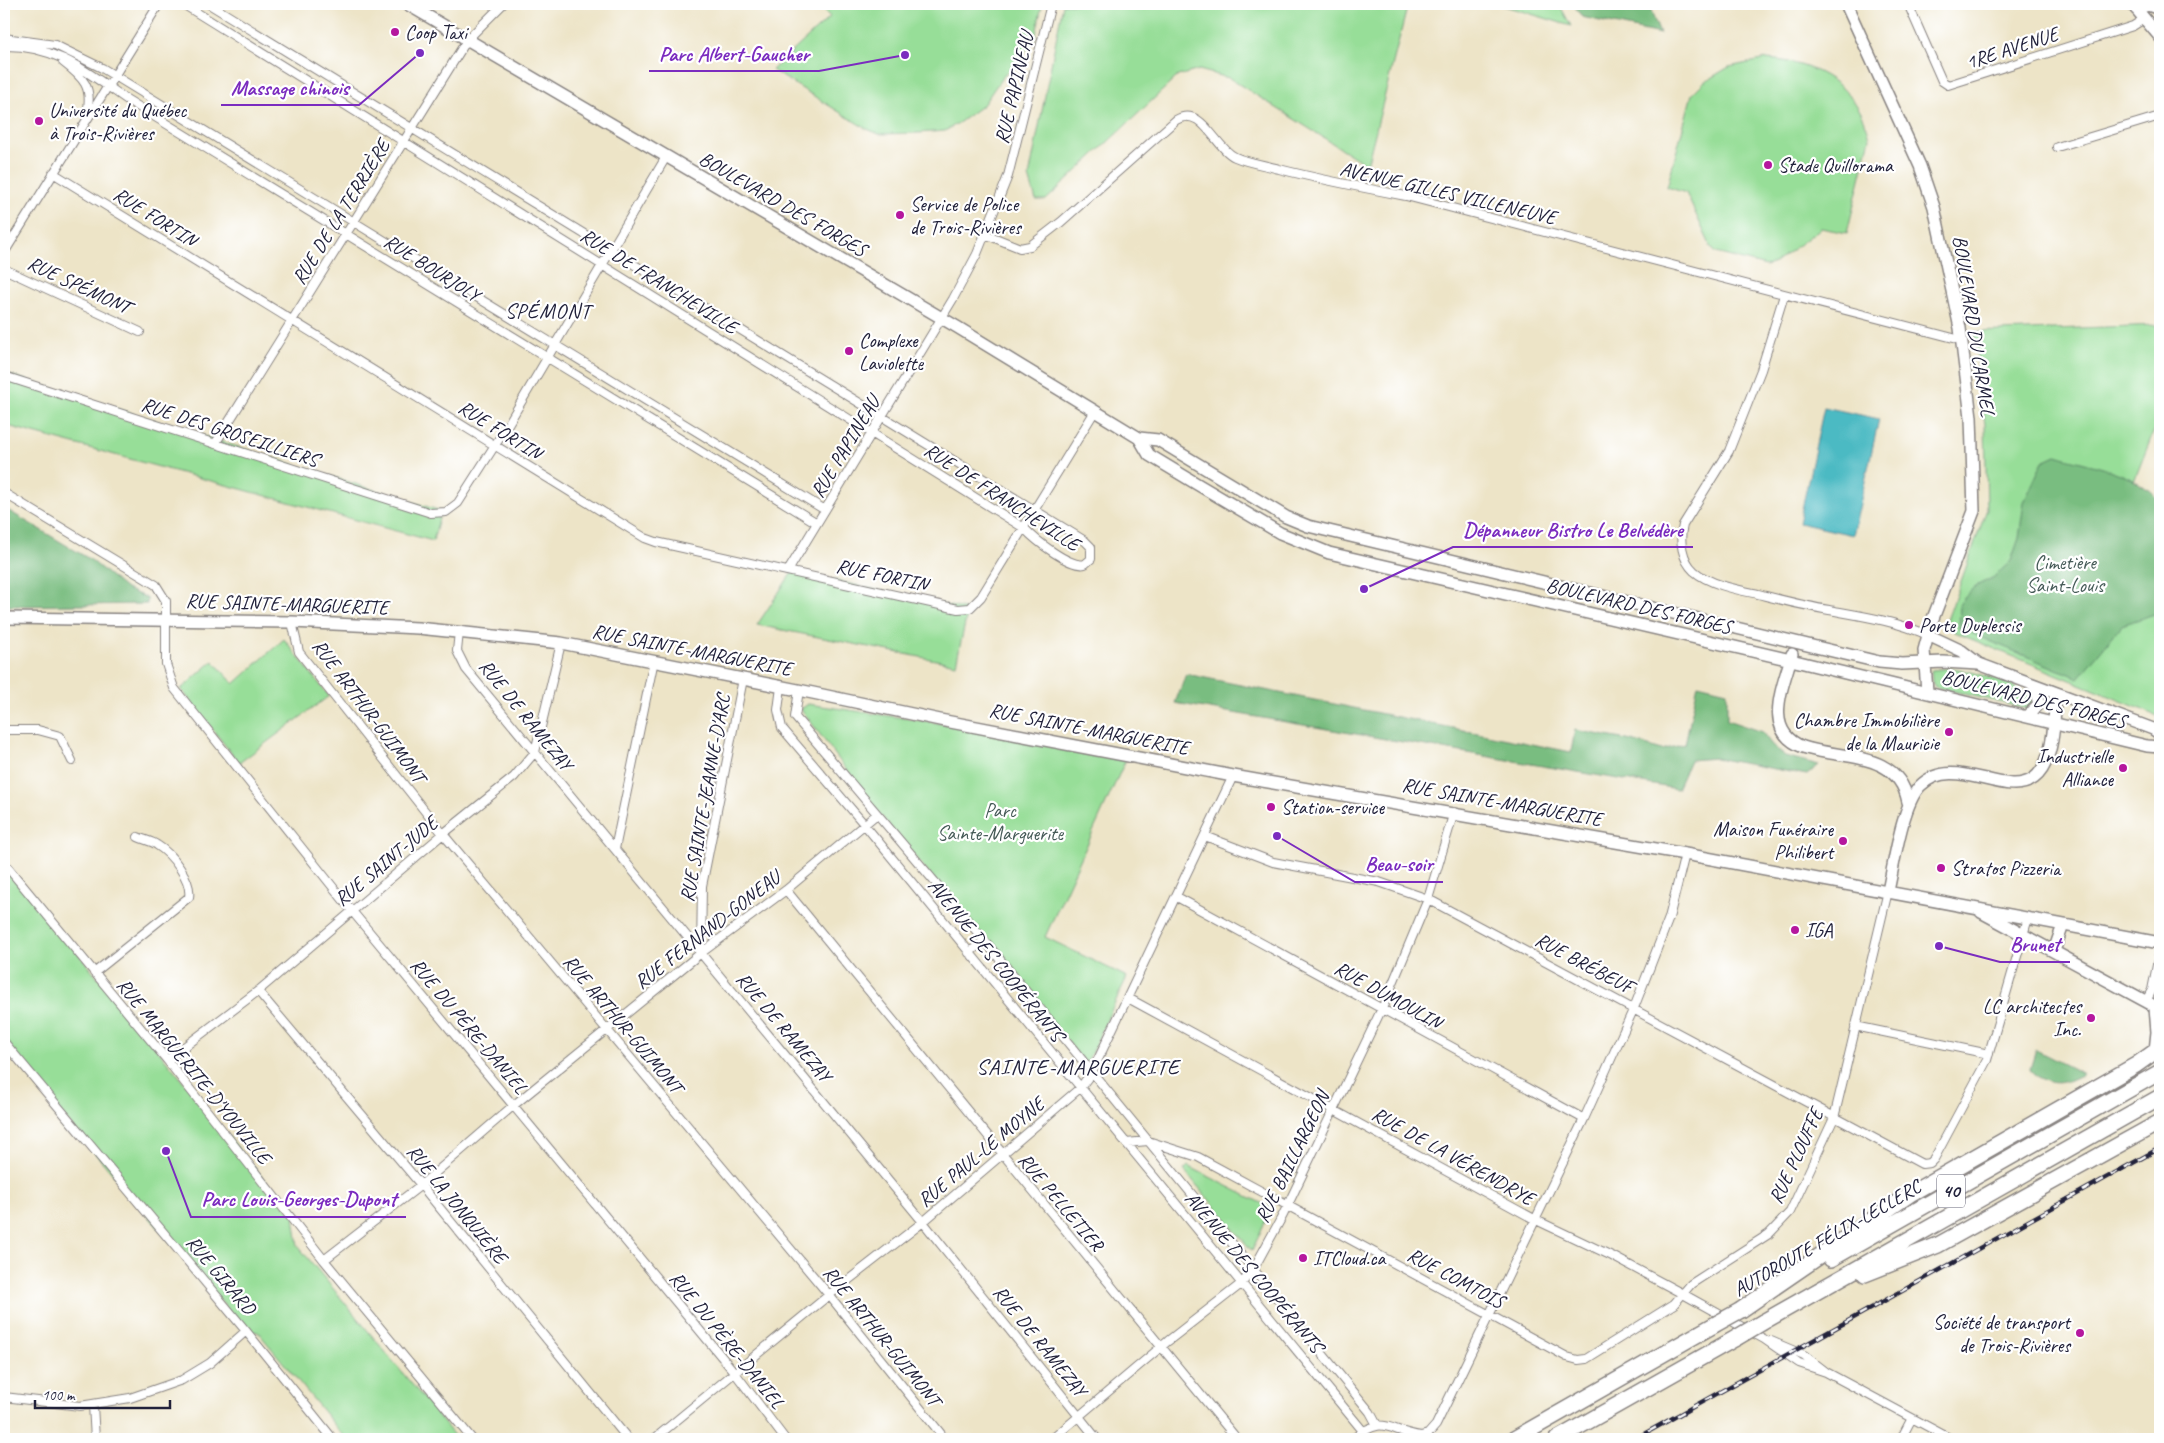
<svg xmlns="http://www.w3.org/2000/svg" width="2164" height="1443" viewBox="0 0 2164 1443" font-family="Caveat,sans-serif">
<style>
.green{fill:#97de98;stroke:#5c806a;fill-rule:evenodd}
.forest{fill:#79bd80;stroke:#4e705e}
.water{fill:#4cbac3;stroke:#376e7f}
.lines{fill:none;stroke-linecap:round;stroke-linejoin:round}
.street-casing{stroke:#888381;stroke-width:10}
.secondary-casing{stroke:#888381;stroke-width:14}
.highway-casing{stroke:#888381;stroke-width:18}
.street{stroke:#fff;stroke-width:8}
.secondary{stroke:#fff;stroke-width:11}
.highway{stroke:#fff;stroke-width:15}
.rail-casing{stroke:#22223b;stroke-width:4.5}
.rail{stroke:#fff;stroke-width:2.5;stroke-dasharray:8;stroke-linecap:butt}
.highway-bridge-casing{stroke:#888381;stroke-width:18;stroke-linecap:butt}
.highway-bridge{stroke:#fff;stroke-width:15}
.poi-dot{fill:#b5179e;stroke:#fff;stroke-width:2}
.labels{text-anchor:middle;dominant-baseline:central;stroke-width:4.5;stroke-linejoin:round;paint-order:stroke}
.shield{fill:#fff;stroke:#646476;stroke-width:1}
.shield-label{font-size:19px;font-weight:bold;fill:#22223b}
.poi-label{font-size:20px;fill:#22223b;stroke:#fff;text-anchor:start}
.street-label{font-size:20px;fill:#22223b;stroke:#fff}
.park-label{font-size:20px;fill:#455a57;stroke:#fff}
.neighbourhood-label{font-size:21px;letter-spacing:1px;fill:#22223b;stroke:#fff}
.quarter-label{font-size:22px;letter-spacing:1px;fill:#22223b;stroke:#fff}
.leader{fill:none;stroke:#7b2cbf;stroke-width:2}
.callout-dot{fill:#7b2cbf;stroke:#fff;stroke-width:2}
.callout-label{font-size:21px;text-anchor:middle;font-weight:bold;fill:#7b2cbf;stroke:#fff;stroke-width:4.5;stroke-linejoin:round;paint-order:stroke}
</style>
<rect width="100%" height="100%" fill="#fff"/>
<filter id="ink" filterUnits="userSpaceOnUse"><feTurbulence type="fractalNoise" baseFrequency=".02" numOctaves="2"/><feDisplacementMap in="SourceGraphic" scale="10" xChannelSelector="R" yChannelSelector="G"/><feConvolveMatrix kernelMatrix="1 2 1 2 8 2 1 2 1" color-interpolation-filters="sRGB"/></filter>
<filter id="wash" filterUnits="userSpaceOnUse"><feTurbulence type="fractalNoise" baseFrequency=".0096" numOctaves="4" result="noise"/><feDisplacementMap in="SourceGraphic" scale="20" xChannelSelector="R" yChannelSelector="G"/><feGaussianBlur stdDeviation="1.12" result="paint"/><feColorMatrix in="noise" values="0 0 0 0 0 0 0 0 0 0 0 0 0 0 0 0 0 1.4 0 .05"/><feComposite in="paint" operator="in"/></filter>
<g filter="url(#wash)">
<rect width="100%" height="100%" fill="#ede4c7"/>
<path class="green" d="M818,4h224l-7,36 -34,39 -18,26 -23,17 -15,9 -27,2 -39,1 -14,-6 -93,-58 58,-53z
M1063,4h345l-41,161 -138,-87 -30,-8 -21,6 -132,124h-10l-7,-23z
M1498,4h61l12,22z
M1767,59c49,4 91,26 103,79l-23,95 -26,-5 -46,35 -9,3 -50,-13 -5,-6 -25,-54 -19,-6 25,-93 12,-12 25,-15z
M2160,325v90l-29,74 29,13v215l-206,-85 -7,-12 40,-111 -2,-84 -11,-93z
M4,373l437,138 -8,30 -429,-116z
M793,571l175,39 -12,54 -199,-39z
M284,639l45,57 -90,67 -58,-74 32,-28 21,23z
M1951,668c17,1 76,19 85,33l-8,8 -93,-22 -3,-5 -1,-12zM1960,671l1,4 9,4 -1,7 -5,3v-2l-8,-1 -1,-5 -6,-3 3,-5 7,1z
M808,704l239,35 81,16 -83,182 82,40 -41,87 -208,-252 -77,-103z
M4,863l290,353 4,30 159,193h-111l-88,-107 -12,-1 -242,-285z
M1188,1166l83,42 -19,43 -68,-81z"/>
<path class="forest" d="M1573,4h75l12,30 -78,-17z
M2056,455c35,11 82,17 104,47v110l-38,13 -44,53 -119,-50 1,-25 14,-16 20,-10 17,-16 8,-23 5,-36 19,-41z
M4,508l87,52 35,29 21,9v6l-143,2z
M1186,674l385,78 4,-22 57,11 30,9 23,-6 13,-60 29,7v29l35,12 10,13 13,11 34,9 -12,10 -92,-17 -25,2 -13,29 -502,-86z
M2036,1050l47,24c-15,7 -25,13 -41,5 -6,-3 -10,-4 -12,-10z"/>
<path class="water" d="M1824,407l55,12 -26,116 -54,-12z"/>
</g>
<g filter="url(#ink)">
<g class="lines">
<g class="street-casing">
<path id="street" d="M183,4l841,524c11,12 46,40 61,36l6,-5v-12l-6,-6 -876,-537
M1908,4l34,77 6,4 185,-59 11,-7
M4,38l51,7 47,23 723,442
M4,46c51,-1 82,25 122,53l691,424
M63,62c21,16 30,25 24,52
M2057,147l103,-31
M53,173l592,365 11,4 302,67 12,-1 11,-11 114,-186
M985,234l35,14 10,-2 31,-24 115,-102c26,-16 39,28 59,37 14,6 30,8 44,12 43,11 85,19 127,27l555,144
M4,253l155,-249
M4,269l136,63
M1784,295l-23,75 -32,81 -46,74c-4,15 -1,35 11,46 16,14 45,19 64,23 24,6 47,12 71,16 33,6 67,11 99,25
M4,376l427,137 15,-1 12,-9 46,-72 162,-274
M215,444l252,-404 36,-36
M4,493l152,92 10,16v63l8,24 178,223 383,462 50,66
M788,571l165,-272 24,-45 31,-78 43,-172
M292,622l7,30 144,182 386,461 116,144
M459,632l-2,19 9,18 457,553 174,217
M781,687l-3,23 4,18 82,96 499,607
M799,690l-4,27 189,223 386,472 7,13
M4,730h34l22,6 12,25
M1205,836l68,26 106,20 49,17 494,265 8,-1 4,-4 53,-99 41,-142
M615,849l39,-189
M4,863l163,197 157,200 148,179
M786,890l451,549
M1177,897l407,222
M701,953l1,-67 41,-207
M969,953l15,-13
M94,973l95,-76c3,-17 -17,-43 -32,-52 -5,-4 -13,-5 -19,-8
M258,991l163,194 207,254
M1128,998l408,222 76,36 71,38 81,45 35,24 27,9
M2146,1001l6,-11 8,-40
M1855,1026l134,28
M4,1042l242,289 87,108
M167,1060l91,-69 185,-157 71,-57 21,-25 26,-109
M1126,1143l22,-2 50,16 369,200 11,3 8,-1 88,-55 17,-20 78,-50 21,-22 44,-94 54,-227
M324,1260l97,-75 93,-80 187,-152 85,-63 91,-76
M1771,1341l33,14 22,17 125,67
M4,1397l76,9 50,-8 52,-18 28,-17 36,-32
M93,1405l2,34
M654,1439l175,-144 94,-73 157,-134 12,-16 141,-296
M1052,1439l116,-98 73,-57 12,-14 30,-55 102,-213 43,-103 26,-87
M1353,1439c32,-26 35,-7 68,-3l7,-2 8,-9 148,-306 50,-111 35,-90 16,-64
M1901,1439l11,-21"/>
</g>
<g class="secondary-casing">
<path id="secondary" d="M407,4l550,323 182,111 19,2 128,77 22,9 571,136 23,2 41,-2 36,2 174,65 7,5
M1846,4l74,162 14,41 26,121 11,89 3,94 -42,110 -8,29 3,42
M2132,4l28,33
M2136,9l12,-4 12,4
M1139,438l10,17 48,29 83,49 49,20 462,107 356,86 13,1
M4,618l288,4 126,6 143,15 252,50 127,27 293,56 452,78 475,89
M1928,635l34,16 17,13
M1792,654c-8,31 -31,77 11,93 40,13 95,3 105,55
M2027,716l12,-12 -5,-19
M1888,891c6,-27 14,-86 32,-105 48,-49 136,73 135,-93
M1981,912l179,97
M2054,951l9,-26"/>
</g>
<g class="highway-casing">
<path id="highway" d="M2157,1007l2,25 -2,19
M1831,1259l329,-187
M1865,1274l73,-29 222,-123
M1741,1310l169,-116 226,-129 24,-17
M1763,1322l397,-225
M1514,1439l200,-114
M1557,1439l179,-101"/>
</g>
<use href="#street" class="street"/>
<use href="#secondary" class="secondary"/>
<use href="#highway" class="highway"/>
<g class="rail-casing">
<path id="rail" d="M1635,1439l525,-291"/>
</g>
<use href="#rail" class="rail"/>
<g class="highway-bridge-casing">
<path id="highway-bridge" d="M1714,1325l27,-15
M1736,1338l27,-16"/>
</g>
<use href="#highway-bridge" class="highway-bridge"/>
</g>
</g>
<g class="poi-dot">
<circle cx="395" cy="32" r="5"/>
<circle cx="39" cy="121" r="5"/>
<circle cx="1768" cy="165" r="5"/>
<circle cx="900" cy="215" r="5"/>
<circle cx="849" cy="351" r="5"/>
<circle cx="1909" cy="625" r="5"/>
<circle cx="1949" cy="732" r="5"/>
<circle cx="2123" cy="768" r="5"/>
<circle cx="1271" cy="807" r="5"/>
<circle cx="1843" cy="841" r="5"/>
<circle cx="1941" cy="868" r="5"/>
<circle cx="1795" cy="930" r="5"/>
<circle cx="2091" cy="1018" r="5"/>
<circle cx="1303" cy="1258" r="5"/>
<circle cx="2080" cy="1333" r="5"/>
</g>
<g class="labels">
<rect class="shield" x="1937" y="1174.5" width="28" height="33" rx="4"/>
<g class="shield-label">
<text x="1951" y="1191">40</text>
</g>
<g class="poi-label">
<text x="405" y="32">Coop Taxi</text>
<text x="49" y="110">Université du Québec<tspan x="49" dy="23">à Trois-Rivières</tspan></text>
<text x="1778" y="165">Stade Quillorama</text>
<text x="910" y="204">Service de Police<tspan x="910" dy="23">de Trois-Rivières</tspan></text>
<text x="859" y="340">Complexe<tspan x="859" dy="23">Laviolette</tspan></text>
<text x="1919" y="625">Porte Duplessis</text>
<text x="1939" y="720" text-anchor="end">Chambre Immobilière<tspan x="1939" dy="23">de la Mauricie</tspan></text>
<text x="2113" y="756" text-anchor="end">Industrielle<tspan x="2113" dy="23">Alliance</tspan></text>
<text x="1281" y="807">Station-service</text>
<text x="1833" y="829" text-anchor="end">Maison Funéraire<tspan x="1833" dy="23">Philibert</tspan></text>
<text x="1951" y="868">Stratos Pizzeria</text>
<text x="1805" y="930">IGA</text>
<text x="2081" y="1006" text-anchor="end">LC architectes<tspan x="2081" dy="23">Inc.</tspan></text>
<text x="1313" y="1258">ITCloud.ca</text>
<text x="2070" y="1322" text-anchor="end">Société de transport<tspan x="2070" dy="23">de Trois-Rivières</tspan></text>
</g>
<g class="street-label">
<text transform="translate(2012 48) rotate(-18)">1RE AVENUE</text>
<text transform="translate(1014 88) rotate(-77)">RUE PAPINEAU</text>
<text transform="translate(1448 193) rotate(13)">AVENUE GILLES VILLENEUVE</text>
<text transform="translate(783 204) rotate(30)">BOULEVARD DES FORGES</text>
<text transform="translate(341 212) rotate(-58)">RUE DE LA TERRIÈRE</text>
<text transform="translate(155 217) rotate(32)">RUE FORTIN</text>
<text transform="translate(432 268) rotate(32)">RUE BOURJOLY</text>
<text transform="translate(659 281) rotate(32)">RUE DE FRANCHEVILLE</text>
<text transform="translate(79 285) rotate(25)">RUE SPÉMONT</text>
<text transform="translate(1974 326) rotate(81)">BOULEVARD DU CARMEL</text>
<text transform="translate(500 430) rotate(32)">RUE FORTIN</text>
<text transform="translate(230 432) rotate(18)">RUE DES GROSEILLIERS</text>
<text transform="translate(845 447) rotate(-59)">RUE PAPINEAU</text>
<text transform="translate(1002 497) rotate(33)">RUE DE FRANCHEVILLE</text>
<text transform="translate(882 575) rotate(12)">RUE FORTIN</text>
<text transform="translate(287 604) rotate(2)">RUE SAINTE-MARGUERITE</text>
<text transform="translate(1639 606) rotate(13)">BOULEVARD DES FORGES</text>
<text transform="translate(692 650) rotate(11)">RUE SAINTE-MARGUERITE</text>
<text transform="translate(2034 699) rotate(14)">BOULEVARD DES FORGES</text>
<text transform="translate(369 711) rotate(53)">RUE ARTHUR-GUIMONT</text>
<text transform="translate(526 715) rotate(51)">RUE DE RAMEZAY</text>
<text transform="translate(1089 729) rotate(11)">RUE SAINTE-MARGUERITE</text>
<text transform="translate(705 798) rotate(-80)">RUE SAINTE-JEANNE-D'ARC</text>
<text transform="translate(1502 802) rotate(10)">RUE SAINTE-MARGUERITE</text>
<text transform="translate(386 861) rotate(-40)">RUE SAINT-JUDE</text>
<text transform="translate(707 930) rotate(-38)">RUE FERNAND-GONEAU</text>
<text transform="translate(996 960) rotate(51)">AVENUE DES COOPÉRANTS</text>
<text transform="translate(1584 963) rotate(28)">RUE BRÉBEUF</text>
<text transform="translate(1388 995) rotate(29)">RUE DUMOULIN</text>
<text transform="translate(623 1024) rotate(50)">RUE ARTHUR-GUIMONT</text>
<text transform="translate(469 1026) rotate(50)">RUE DU PÈRE-DANIEL</text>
<text transform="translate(784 1027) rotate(50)">RUE DE RAMEZAY</text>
<text transform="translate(194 1071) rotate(51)">RUE MARGUERITE-D'YOUVILLE</text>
<text transform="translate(981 1152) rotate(-40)">RUE PAUL-LE MOYNE</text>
<text transform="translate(1453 1156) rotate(29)">RUE DE LA VÉRENDRYE</text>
<text transform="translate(1796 1156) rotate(-65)">RUE PLOUFFE</text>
<text transform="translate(1292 1157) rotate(-64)">RUE BAILLARGEON</text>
<text transform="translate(1061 1202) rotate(50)">RUE PELLETIER</text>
<text transform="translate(457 1204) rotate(51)">RUE LA JONQUIÈRE</text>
<text transform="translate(1827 1238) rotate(-30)">AUTOROUTE FÉLIX-LECLERC</text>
<text transform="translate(1254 1272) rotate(50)">AVENUE DES COOPÉRANTS</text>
<text transform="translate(221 1275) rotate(50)">RUE GIRARD</text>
<text transform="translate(1456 1278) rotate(28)">RUE COMTOIS</text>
<text transform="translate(882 1336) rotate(51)">RUE ARTHUR-GUIMONT</text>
<text transform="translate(727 1340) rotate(51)">RUE DU PÈRE-DANIEL</text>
<text transform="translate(1040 1341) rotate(51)">RUE DE RAMEZAY</text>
</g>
<g class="park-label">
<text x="2065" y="562">Cimetière<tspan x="2065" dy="23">Saint-Louis</tspan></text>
<text x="1000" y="810">Parc<tspan x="1000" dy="23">Sainte-Marguerite</tspan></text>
</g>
<g class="neighbourhood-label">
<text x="548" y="311">SPÉMONT</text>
</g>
<g class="quarter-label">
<text x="1078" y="1067">SAINTE-MARGUERITE</text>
</g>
</g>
<path class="leader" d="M905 55L819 71H649M420 53L359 105H221M1364 589L1453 547H1693M1277 836L1355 882H1443M1939 946L2000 962H2070M166 1151L191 1217H406"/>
<g class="callout-dot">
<circle cx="905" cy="55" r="5"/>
<circle cx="420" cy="53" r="5"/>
<circle cx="1364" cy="589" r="5"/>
<circle cx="1277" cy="836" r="5"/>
<circle cx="1939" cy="946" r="5"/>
<circle cx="166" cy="1151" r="5"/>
</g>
<g class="callout-label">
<text x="734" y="61">Parc Albert-Gaucher</text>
<text x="290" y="95">Massage chinois</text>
<text x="1573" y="537">Dépanneur Bistro Le Belvédère</text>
<text x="1399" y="871">Beau-soir</text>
<text x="2035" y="951">Brunet</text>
<text x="299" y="1206">Parc Louis-Georges-Dupont</text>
</g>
<rect width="2164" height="1443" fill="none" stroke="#fff" stroke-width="20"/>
<path d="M35 1400v8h135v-8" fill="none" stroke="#22223b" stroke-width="2.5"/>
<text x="42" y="1400" font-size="15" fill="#22223b" stroke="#ffffff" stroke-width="4" paint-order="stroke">100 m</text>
</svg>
